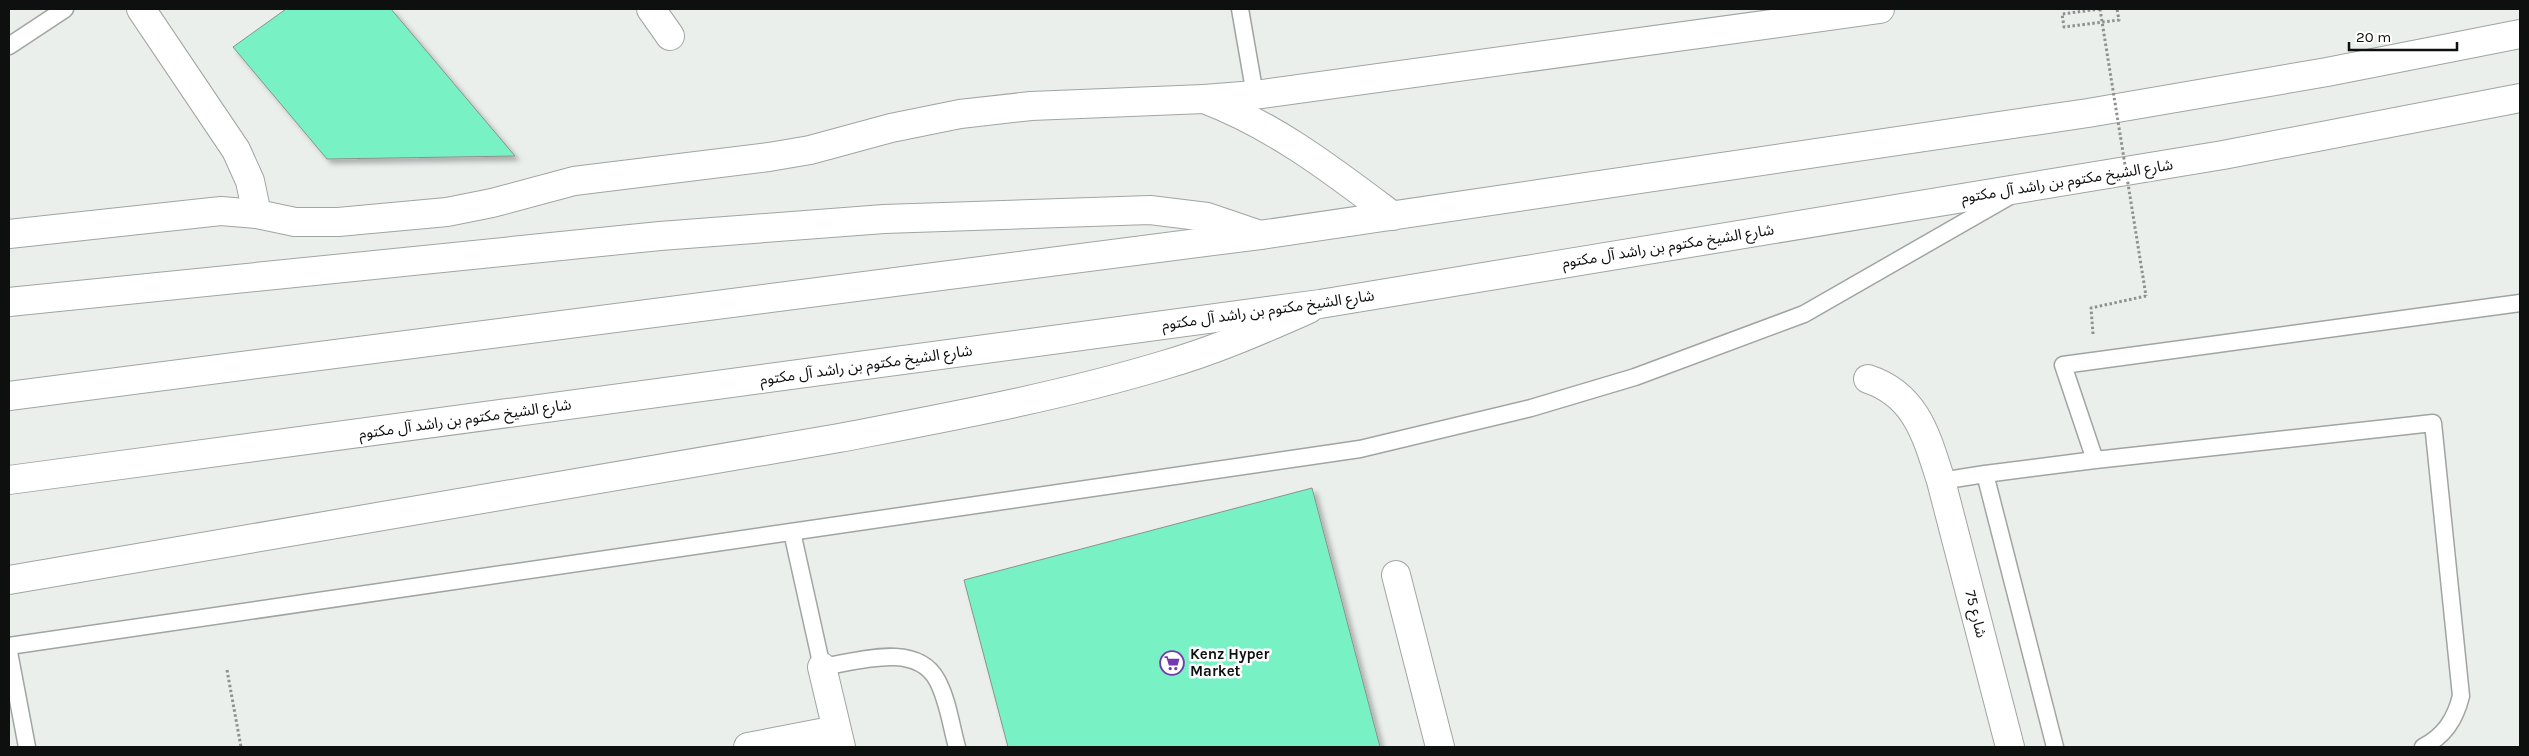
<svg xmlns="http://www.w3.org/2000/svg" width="2529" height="756" viewBox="0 0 2529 756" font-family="Karla,'Noto Sans Arabic',sans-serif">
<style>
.building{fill:#78f2c4;stroke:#8c918e;filter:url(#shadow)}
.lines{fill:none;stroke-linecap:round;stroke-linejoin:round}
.service-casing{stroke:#a0a5a2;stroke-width:19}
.minor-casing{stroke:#a0a5a2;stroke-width:30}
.tertiary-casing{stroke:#a0a5a2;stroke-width:30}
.primary-casing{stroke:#a0a5a2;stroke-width:30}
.path{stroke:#8d918f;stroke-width:3;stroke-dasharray:2.5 2.5;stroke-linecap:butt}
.service{stroke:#fff;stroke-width:16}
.minor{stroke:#fff;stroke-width:28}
.tertiary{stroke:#fff;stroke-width:28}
.primary{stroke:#fff;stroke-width:28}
.path-bridge{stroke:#8d918f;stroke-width:3;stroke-dasharray:2.5 2.5;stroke-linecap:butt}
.labels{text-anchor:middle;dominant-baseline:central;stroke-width:5;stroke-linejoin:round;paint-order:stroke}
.street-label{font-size:15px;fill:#0e100f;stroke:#fff}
.poi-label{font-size:15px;font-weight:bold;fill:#0e100f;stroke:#fff;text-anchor:start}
</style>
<defs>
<filter id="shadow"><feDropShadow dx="4.5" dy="4.5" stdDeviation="2.5" flood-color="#0004"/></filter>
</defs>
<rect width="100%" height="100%" fill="#eaefec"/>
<path class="building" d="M286,9h105l124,147 -188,3 -94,-112z
M1312,488l68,259h-372l-44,-167z"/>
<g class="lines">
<g class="service-casing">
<path id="service" d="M1240,9l15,86
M9,46l56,-37
M2095,460l-32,-95 457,-62
M1985,474l70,273
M1941,481l44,-7 110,-14 338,-37 28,273c-6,24 -17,40 -38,51
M792,532l30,135c34,-5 94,-26 115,13 11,20 14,46 20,67
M9,646l1351,-197 171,-41 104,-31 169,-63 206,-118
M9,652l18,95"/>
</g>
<g class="minor-casing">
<path id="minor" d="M141,9l95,141 14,31 7,33
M651,9l19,27
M1868,379c49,16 59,59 73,102l69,266
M1396,575l44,172
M822,667l19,80
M748,747l88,-17"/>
</g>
<g class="tertiary-casing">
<path id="tertiary" d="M9,234l212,-23 36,3 38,8h43l109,-10 45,-9 82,-22 195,-24 41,-7 81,-22 69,-14 71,-8 173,-7 51,-4 625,-86
M9,302l651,-66 224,-17 266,-9 57,7 53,18
M9,580l830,-142c109,-21 219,-41 325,-73 50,-14 97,-35 145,-56"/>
</g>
<g class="primary-casing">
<path id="primary" d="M1204,99c71,27 128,71 189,117
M9,396l1251,-161 828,-122 239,-41 193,-38
M9,480l1311,-176 903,-149 297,-57"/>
</g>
<path class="path" d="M2100,9l-38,5 2,13 55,-7 -2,-11
M2093,334l-2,-26 55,-12
M227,670l14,77"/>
<use href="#service" class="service"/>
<use href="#minor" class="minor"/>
<use href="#tertiary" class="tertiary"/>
<use href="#primary" class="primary"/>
<path class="path-bridge" d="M2100,9l46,287"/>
</g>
<defs>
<g id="supermarket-ring" transform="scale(1.25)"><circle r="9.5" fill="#fff" stroke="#7539af" stroke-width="1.5"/><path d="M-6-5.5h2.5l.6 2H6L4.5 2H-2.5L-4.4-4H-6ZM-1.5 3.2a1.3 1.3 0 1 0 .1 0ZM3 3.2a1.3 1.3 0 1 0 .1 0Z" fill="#7539af"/></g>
</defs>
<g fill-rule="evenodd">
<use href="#supermarket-ring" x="1172" y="663"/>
</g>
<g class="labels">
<g class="street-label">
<text transform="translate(2067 181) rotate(-9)">شارع الشيخ مكتوم بن راشد آل مكتوم</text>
<text transform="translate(1668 246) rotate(-9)">شارع الشيخ مكتوم بن راشد آل مكتوم</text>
<text transform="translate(1268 310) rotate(-8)">شارع الشيخ مكتوم بن راشد آل مكتوم</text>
<text transform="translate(866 365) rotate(-8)">شارع الشيخ مكتوم بن راشد آل مكتوم</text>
<text transform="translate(465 419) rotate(-8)">شارع الشيخ مكتوم بن راشد آل مكتوم</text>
<text transform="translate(1976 614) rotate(76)">شارع 75</text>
</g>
<g class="poi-label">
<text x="1190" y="654">Kenz Hyper<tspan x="1190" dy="17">Market</tspan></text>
</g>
</g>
<rect width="2529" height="756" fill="none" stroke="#0e100f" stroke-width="20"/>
<path d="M2349 42v8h108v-8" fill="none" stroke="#0e100f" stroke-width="2.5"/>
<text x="2356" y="42" font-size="15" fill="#0e100f" stroke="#ffffff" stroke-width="4" paint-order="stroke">20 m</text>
</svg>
